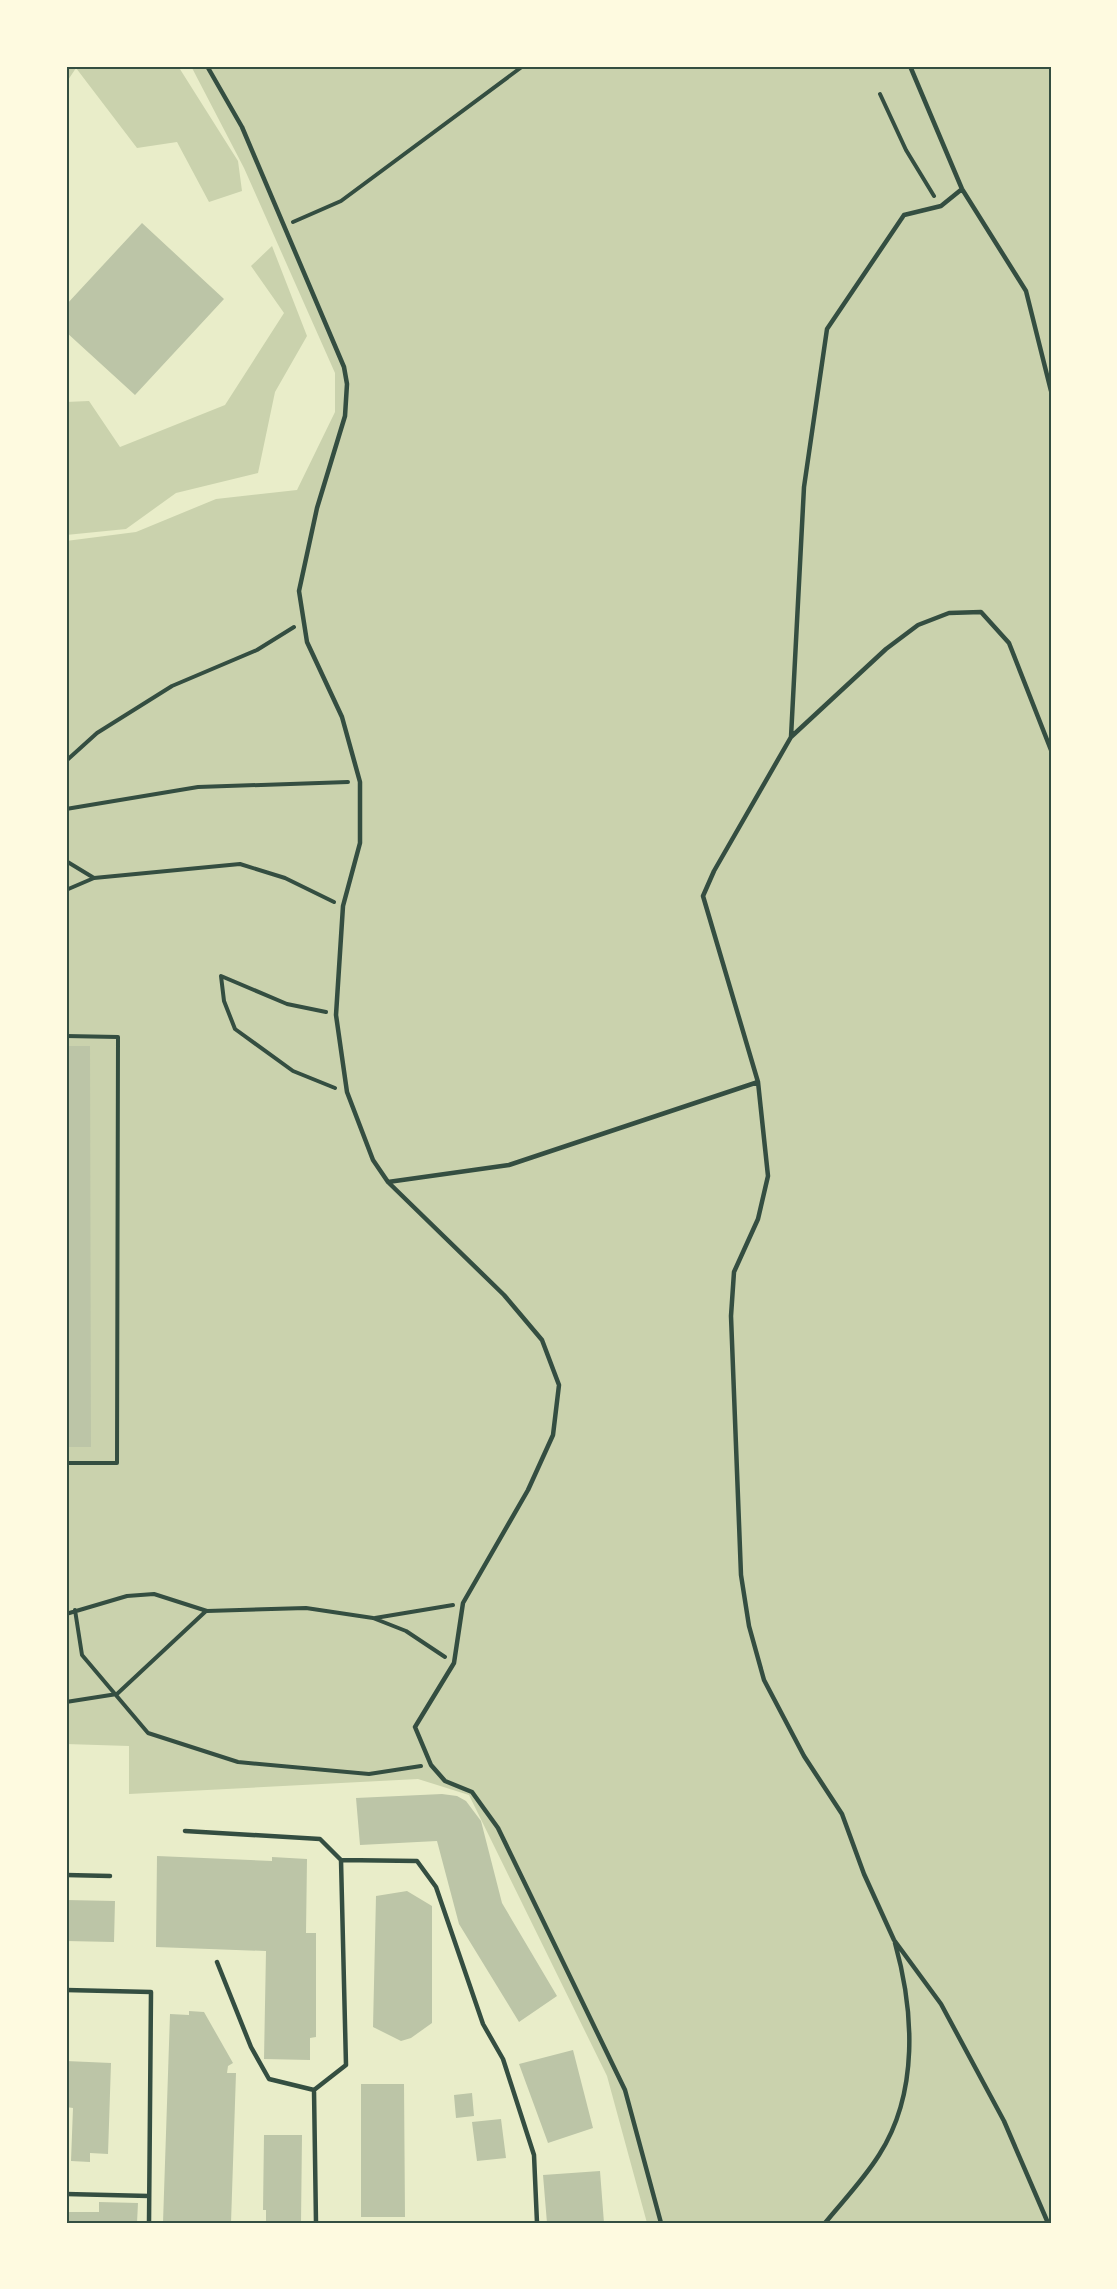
<svg xmlns="http://www.w3.org/2000/svg" width="1117" height="2289" viewBox="0 0 1117 2289" font-family="Rubik,sans-serif">
<style>
.green{fill:#cad2ad}
.building{fill:#bcc5a7}
.lines{fill:none;stroke-linecap:round;stroke-linejoin:round}
.path{stroke:#344e41;stroke-width:4}
.service{stroke:#344e41;stroke-width:4.5}
.neatline{fill:none;stroke:#344e41;stroke-width:2}
</style>
<rect width="100%" height="100%" fill="#e9edc9"/>
<path class="green" d="M66,66h112l60,95 4,30 -33,11 -32,-60 -40,6 -61,-80 -10,15z
M191,66h860v2157h-404l-40,-147 -138,-281 -51,-16 -289,15v-48l-63,-2v-1203l70,-9 80,-33 81,-9 38,-78v-39l-91,-205z
M272,246l35,90 -32,56 -17,81 -82,20 -50,36 -60,6v-133l23,-1 31,46 105,-42 59,-92 -33,-47z"/>
<path class="building" d="M142,223l82,76 -89,96 -69,-63v-27z
M66,1046h24l1,401h-25z
M442,1794l15,2 9,5 15,20 21,82 55,93 -38,26 -60,-98 -22,-83 -77,4 -4,-47z
M157,1856l115,5v-4l35,2 -1,74h10v104l-6,1v22l-46,-1 2,-108 -110,-4z
M407,1891l25,15v117l-21,15 -10,3 -28,-14 3,-131z
M66,1900l49,1 -1,41 -48,-1z
M189,2011l15,1 29,51 -5,3 -1,7h9l-5,150h-68l7,-209 19,1z
M573,2050l20,78 -45,15 -29,-79z
M66,2061l45,2 -3,91 -18,-1v9l-19,-1 2,-53 -7,-1z
M361,2084h43l1,133h-44z
M472,2093l2,23 -18,2 -2,-23z
M501,2119l5,39 -29,3 -5,-39z
M264,2135h38l-1,88h-35v-13h-3z
M600,2171l4,52h-57l-4,-48z
M99,2202l39,1 -1,20h-71v-11h33z"/>
<g class="lines">
<path class="path" d="M880,94l26,56 28,46
M293,222l48,-21 182,-135
M66,761l31,-28 75,-47 85,-36 37,-23
M66,809l132,-22 150,-5
M66,861l28,17 146,-14 45,14 49,24
M66,890l28,-12
M326,1012l-39,-8 -66,-28 3,25 11,28 58,42 42,17
M66,1036l52,1 -1,426h-51
M75,1610l7,45 66,78 90,29 131,12 52,-8
M66,1614l61,-18 27,-2 53,17 99,-3 67,10 33,13 39,26
M375,1618l78,-13
M66,1702l51,-8 89,-83"/>
<path class="service" d="M207,66l35,61 102,240 3,17 -2,32 -28,92 -18,83 8,51 35,75 18,65v61l-17,63 -7,109 11,77 26,68 15,22 116,113 38,45 17,45 -6,50 -25,55 -65,113 -9,60 -39,64 16,38 14,16 27,11 26,36 127,262 36,133
M910,66l52,123 64,102 25,100
M791,737l13,-250 23,-158 77,-114 37,-9 21,-17
M388,1182l121,-17 249,-83
M185,1831l135,8 21,21 5,205 -32,25
M341,1860l76,1 19,26 47,137 20,35 31,96 3,68
M66,1875l44,1
M217,1962l34,85 18,32 45,11 2,133
M66,1990l85,2 -2,231
M66,2194l83,2
M825,2223c18,-22 39,-44 54,-68 40,-62 35,-144 16,-212
M1048,2223l-44,-102 -63,-117 -47,-64 -30,-66 -22,-60 -38,-58 -40,-76 -15,-54 -8,-51 -10,-259 3,-44 24,-53 10,-43 -10,-94 -55,-186 11,-25 77,-134 95,-88 32,-24 31,-12 32,-1 28,31 42,107"/>
</g>
<rect width="1117" height="2289" fill="none" stroke="#fefae0" stroke-width="135"/>
<rect x="68" y="68" width="982" height="2154" class="neatline"/>
</svg>
